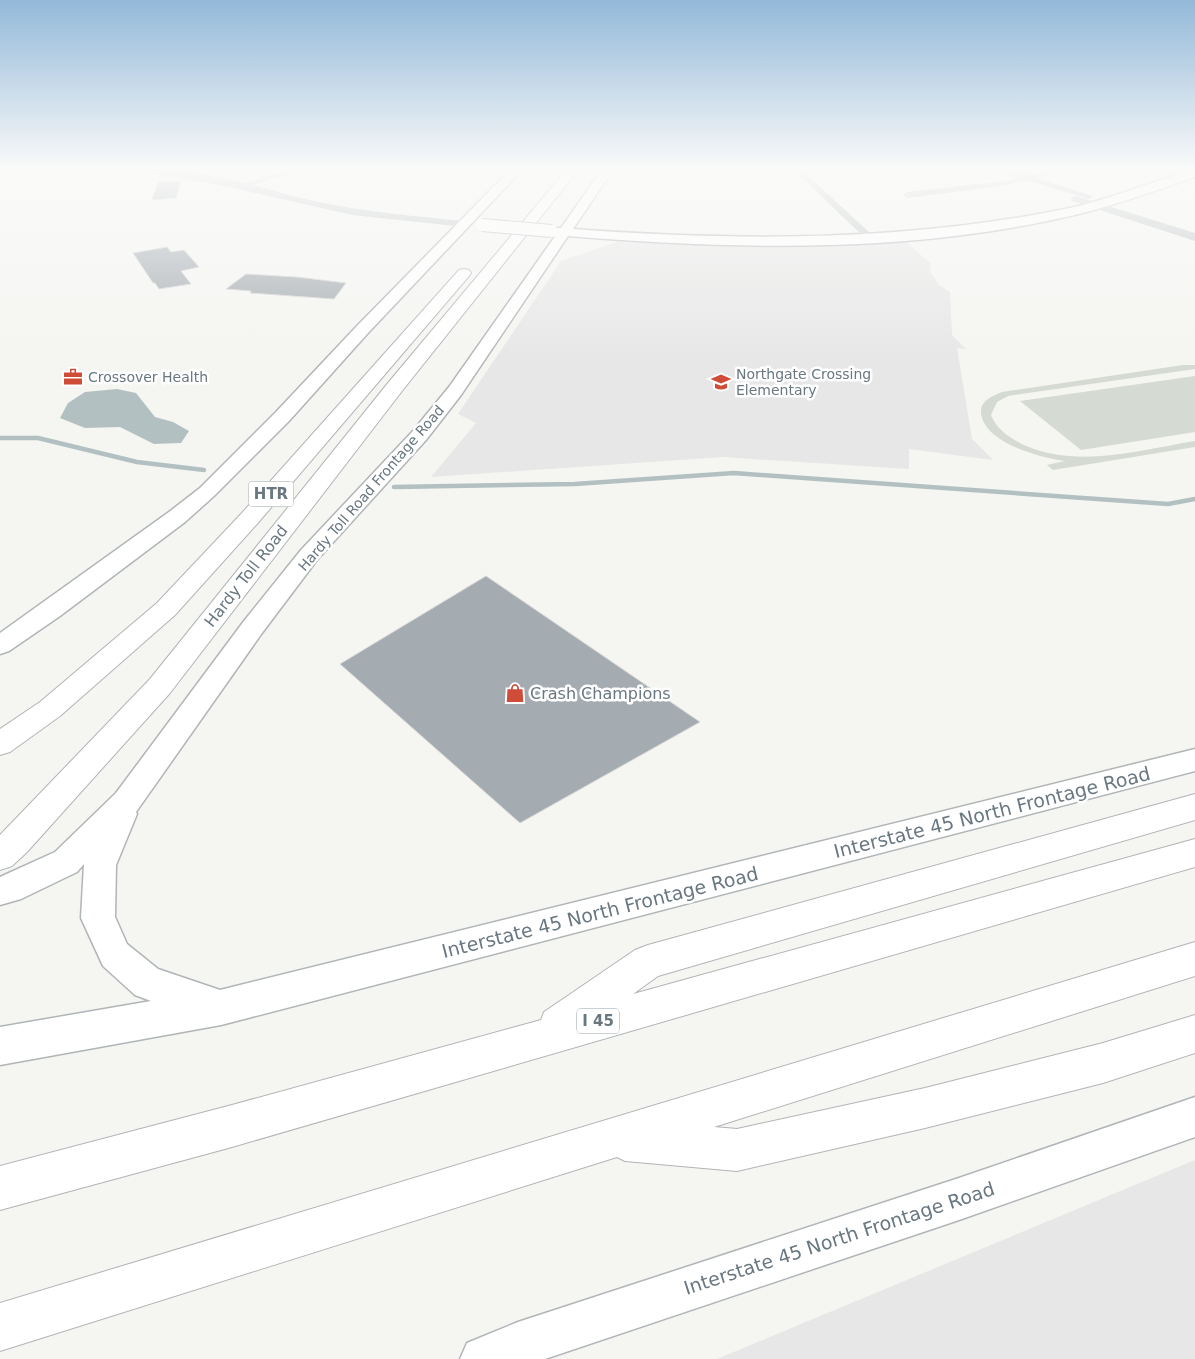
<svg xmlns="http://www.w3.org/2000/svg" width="1195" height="1359" viewBox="0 0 1195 1359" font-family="'DejaVu Sans',sans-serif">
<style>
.built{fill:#e6e7e6}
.green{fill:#d5dad2}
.water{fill:#b3c0c2}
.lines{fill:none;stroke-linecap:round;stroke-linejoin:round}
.stream-far1{stroke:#b3c0c2;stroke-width:2.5}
.stream{stroke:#b3c0c2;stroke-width:4.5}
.building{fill:#a5acb1;stroke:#d7d6d5}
.secondary-casing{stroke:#b0b5b8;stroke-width:3}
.motorway-casing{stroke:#b1b4b7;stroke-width:2}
.minor{fill:#bdc1c4;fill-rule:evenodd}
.tertiary{fill:#bdc1c4;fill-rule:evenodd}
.secondary{fill:#fff;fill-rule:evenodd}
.motorway{fill:#fff;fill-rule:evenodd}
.secondary-bridge-casing{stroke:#b0b5b8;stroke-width:14;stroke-linecap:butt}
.secondary-bridge{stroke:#fff;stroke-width:12}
.labels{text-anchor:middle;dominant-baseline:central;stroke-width:5;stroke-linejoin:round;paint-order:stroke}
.far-poi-label{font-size:14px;fill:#687780;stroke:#fff;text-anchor:start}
.far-street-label{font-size:14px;fill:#687780;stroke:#fff}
.shield{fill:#fff;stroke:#95a0a6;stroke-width:1}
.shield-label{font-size:15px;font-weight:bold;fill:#687780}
.street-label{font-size:16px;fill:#687780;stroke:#fff}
.poi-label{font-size:16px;fill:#687780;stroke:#fff;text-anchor:start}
.near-street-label{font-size:19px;fill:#687780;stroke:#fff}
</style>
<rect width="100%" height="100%" fill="#f5f5f2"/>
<path class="built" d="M904,240l27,24 -1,8 9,13 11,7 2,43 14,14 -9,-1 15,91 21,21 -84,-11v20l-186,-12 -292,20 45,-54 -18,-9 103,-153 56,-19 104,3z
M1195,1160v199h-478z"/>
<path class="green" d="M1183,365h12v4l-187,27 -11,6 -6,13c6,15 19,23 33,30 54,24 115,5 171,-4v6l-142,23 -6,-5 18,-4c-24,-3 -81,-18 -84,-48 -1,-12 11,-17 21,-21z
M1195,376v56l-114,18 -61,-49z"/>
<path class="water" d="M117,389l19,4 19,24 18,5 16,9 -8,12 -27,1 -34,-17 -35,1 -25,-10 8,-15 17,-11z"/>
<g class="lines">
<path class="stream-far1" d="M0,170l4,-1"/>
<path class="stream" d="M0,438h38l99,24 67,8
M394,487l181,-3 159,-11 434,31 27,-5"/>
</g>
<path class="building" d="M181,181l-5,17 -24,2 6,-18z
M167,247l4,5 13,-2 15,17 -18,4 10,13 -32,5 -4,-6h-2l-20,-30z
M246,274l51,3 49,6 -12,16 -84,-6 1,-2 -25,-2z
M486,576l214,146 -180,101 -180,-159z"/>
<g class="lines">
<g class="secondary-casing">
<path id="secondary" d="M511,169h12l-155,164 -79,88 -75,75 -29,26 -125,94 -51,35 -9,3v-21l169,-121 31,-24 75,-75 81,-86z
M602,169l11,1 -40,59c164,12 330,13 492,-20 45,-9 86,-28 130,-39v7c-37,13 -74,26 -112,36 -167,41 -344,37 -515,23l-107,159 -35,45 -109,120 -55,73 -126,179 1,2 -21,51 -1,52 12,27 31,25 62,21 975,-241v22l-974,254 -221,40v-38l151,-26 -16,-6 -32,-29 -22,-48 3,-54 -7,8 -56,27 -21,6v-28l55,-25 61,-59 128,-172 57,-71 111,-118 37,-45 107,-152 -9,-1 -1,-3 1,-3h14z
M1195,1097v40l-236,83 -414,139h-85l7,-16 51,-21 441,-144z"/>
</g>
<g class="motorway-casing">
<path id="motorway" d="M567,169h12l-177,222 -232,302 -143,159 -15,14 -12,4v-35l150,-156 238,-296z
M601,169h12v1l-6,4 -4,-2z
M464,269l5,1 2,3 -2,3 -212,248 -82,91 -115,101 -50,36 -10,3v-26l40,-27 117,-99 84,-89 218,-244z
M1195,794v26l-537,156 -25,18 562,-155v28l-963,280 -232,63v-44l232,-61 309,-85 3,-8 91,-62 13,-5z
M1195,942v34l-481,151 23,2 188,-41 178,-45 92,-28v38l-92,30 -178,45 -188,43 -112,-10 -8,-4 -617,194v-48z"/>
</g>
<path class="minor" d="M292,169h11l-60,19 -7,-2z
M793,169h8l71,66v4h-6z
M994,169c12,-1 20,4 32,6 10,1 24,-6 36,-6l-1,2 -25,7 57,18 -4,3 -62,-19 -20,5 -100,13 -4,-3 4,-3 100,-11 11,-4z"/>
<path class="tertiary" d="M136,169c50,-7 128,21 178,32 50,11 100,15 151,20l6,3 -6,3 -113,-12 -137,-31 -74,-12z
M1076,196l119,37v8l-123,-40 -1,-2 1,-2z"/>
<use href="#secondary" class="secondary"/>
<use href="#motorway" class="motorway"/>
<g class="secondary-bridge-casing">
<path id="secondary-bridge" d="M482,225l70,6"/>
</g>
<use href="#secondary-bridge" class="secondary-bridge"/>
</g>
<linearGradient id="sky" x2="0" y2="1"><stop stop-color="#93b9d9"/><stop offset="0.47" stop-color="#fafaf9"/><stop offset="1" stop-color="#fafaf9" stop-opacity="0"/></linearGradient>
<rect width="1195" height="359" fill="url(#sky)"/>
<defs>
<g id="office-bare" transform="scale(1.5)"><path d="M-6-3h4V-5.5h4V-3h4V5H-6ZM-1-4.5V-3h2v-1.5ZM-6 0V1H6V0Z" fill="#cf4c38" stroke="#fff" stroke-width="2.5" paint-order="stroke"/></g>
<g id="school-bare" transform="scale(1.5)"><path d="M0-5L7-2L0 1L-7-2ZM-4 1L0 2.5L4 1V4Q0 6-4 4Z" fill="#cf4c38" stroke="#fff" stroke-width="2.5" paint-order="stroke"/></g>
<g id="shop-bare" transform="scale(1.5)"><path d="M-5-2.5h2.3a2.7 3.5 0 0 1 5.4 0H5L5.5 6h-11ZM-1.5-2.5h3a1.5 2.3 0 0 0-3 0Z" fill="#cf4c38" stroke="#fff" stroke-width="2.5" paint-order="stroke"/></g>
</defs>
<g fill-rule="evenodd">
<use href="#office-bare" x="73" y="377"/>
<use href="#school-bare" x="721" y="382"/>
<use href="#shop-bare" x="515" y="693"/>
</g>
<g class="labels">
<g class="far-poi-label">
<text x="736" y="374">Northgate Crossing<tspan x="736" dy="16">Elementary</tspan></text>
<text x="88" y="377">Crossover Health</text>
</g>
<g class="far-street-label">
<text transform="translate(371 488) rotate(-49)">Hardy Toll Road Frontage Road</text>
</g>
<g class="shield">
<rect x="248.5" y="481.5" width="45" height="25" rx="4"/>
<rect x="577" y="1008.5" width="42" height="25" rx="4"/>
</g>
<g class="shield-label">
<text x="271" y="494">HTR</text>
<text x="598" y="1021">I 45</text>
</g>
<g class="street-label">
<text transform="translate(246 576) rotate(-52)">Hardy Toll Road</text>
</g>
<g class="poi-label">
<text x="530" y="693">Crash Champions</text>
</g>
<g class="near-street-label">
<text transform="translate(992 812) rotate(-14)">Interstate 45 North Frontage Road</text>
<text transform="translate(600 912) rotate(-14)">Interstate 45 North Frontage Road</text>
<text transform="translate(839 1238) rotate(-18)">Interstate 45 North Frontage Road</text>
</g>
</g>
</svg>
